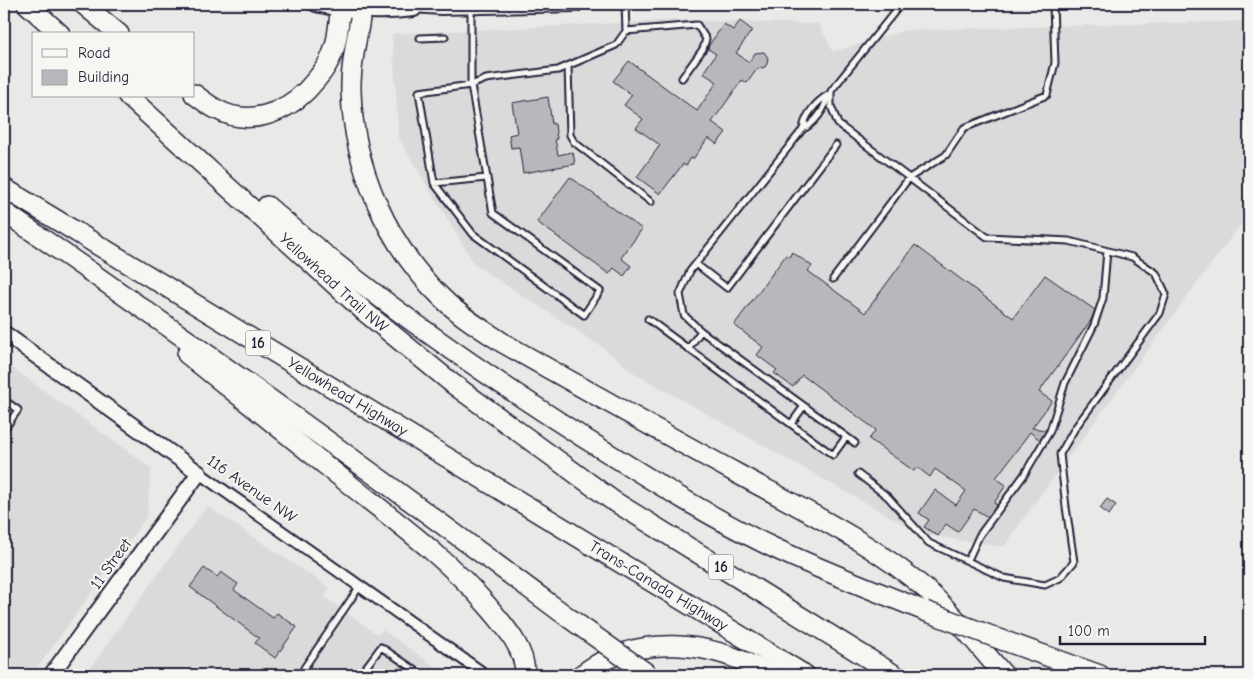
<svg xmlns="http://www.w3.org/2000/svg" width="1253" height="679" viewBox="0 0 1253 679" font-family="'Comic Neue',sans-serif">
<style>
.built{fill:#dadada}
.building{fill:#b8b8bc;stroke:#22223b}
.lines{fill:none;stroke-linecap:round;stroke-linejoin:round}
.lane-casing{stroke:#22223b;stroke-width:9}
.street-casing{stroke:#22223b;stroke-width:14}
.secondary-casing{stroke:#22223b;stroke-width:18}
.highway-casing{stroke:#22223b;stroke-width:22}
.lane{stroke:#f6f6f2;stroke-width:5}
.street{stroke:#f6f6f2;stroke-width:10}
.secondary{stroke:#f6f6f2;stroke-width:14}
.highway{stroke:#f6f6f2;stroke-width:19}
.highway-bridge-casing{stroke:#22223b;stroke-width:22;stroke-linecap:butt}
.highway-bridge{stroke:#f6f6f2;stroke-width:19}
.labels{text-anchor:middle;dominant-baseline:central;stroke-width:4;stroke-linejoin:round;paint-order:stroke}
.shield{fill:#f6f6f2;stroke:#626272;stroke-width:1}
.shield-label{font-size:15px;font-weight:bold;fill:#22223b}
.street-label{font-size:16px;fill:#22223b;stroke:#f6f6f2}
</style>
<rect width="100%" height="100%" fill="#e9e9e7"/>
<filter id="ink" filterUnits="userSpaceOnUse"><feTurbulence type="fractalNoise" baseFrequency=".02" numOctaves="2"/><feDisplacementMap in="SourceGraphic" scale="10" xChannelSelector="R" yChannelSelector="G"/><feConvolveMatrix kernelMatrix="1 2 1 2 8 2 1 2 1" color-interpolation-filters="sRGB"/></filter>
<g filter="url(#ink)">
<path class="built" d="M681,20l138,4 14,28 72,-22 344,-9v192l-218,295 -27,39 -83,-13 -287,-161 -32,-26 -127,-82 -76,-126 -7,-105z
M4,362l147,106 -4,48 -115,159h-28z
M207,506l123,82 -5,9 53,38 5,-5 64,45h-362z"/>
<path class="building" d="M740,21l12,9 -16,23 13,9 6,-9 9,-1 4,6 -1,6 -2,3 -8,2 -10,14 -5,-3 -30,42 14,10 -9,12 -9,-6 -15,21 -2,-1 -5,8 -3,-2 -23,30 -23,-17 23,-32 -24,-17 7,-9 -19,-14 8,-10 -19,-14 16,-20 68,50 20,-29 -14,-9 13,-19 -8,-5 1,-4 15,-21 9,6z
M548,97l4,27h3l2,15h-2l3,16 15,-3 2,12 -52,9 -4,-26 -8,1 -2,-13 8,-2 -5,-30z
M570,177l72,52 -21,29 10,8 -7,10 -10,-8 -5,6 -72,-52z
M915,245l98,73 32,-43 50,35 -4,10 -52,72 13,9 -20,27 14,2 -6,10 -10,-8 -34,46 10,7 -12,18 3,2 -9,12 -14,-8 -16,23 -12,-8 -8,12 -14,-9 5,-7 -10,-7 16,-23 21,15 10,-14 -31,-22 -5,8 -13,-10 -3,4 -45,-32 7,-9 -74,-55 -9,12 -19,-14 3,-3 -20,-15 6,-8 -29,-22 52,-70 3,2 3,-5 20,14 -4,5 57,42z
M1107,499l9,6 -7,10 -9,-7z
M204,568l13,9 4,-5 17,12 -4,6 39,28 4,-5 20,14 -22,31 -20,-15 4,-5 -69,-51z"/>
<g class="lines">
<g class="lane-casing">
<path id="lane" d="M625,4l1,27
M420,38l25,-1
M568,66l2,69 4,7 77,60
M827,96c-1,13 -13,28 -24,33l-113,142 -10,23 4,21 17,16 154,112
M803,129c2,-14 13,-27 25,-34
M487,178l-53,5 39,51 111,81 16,-24 -107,-78 -22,-128 15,-6 72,-9 58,-25 10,-14 71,-6 9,14 -3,10 -21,29
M434,183l-15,-91 52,-7v-77
M696,264l31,24 109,-143
M833,279l76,-101 37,-23 18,-27 83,-33 8,-32 -2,-59
M648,319l185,136 13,-18
M688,349l13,-18
M4,400l14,10 -14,20
M791,424l13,-18
M858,474l30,23 41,46 75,35 41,7 15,-7 14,-16 -8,-55 -6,-53 15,-26 85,-115 6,-19 -10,-21 -24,-16 -63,-16 -82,-4 -149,-113 -7,-18v-15l70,-87
M968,560l11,-24 45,-61 26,-44 15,-48 29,-58 9,-27 4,-47
M304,668l10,7
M302,675l2,-7 56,-82
M360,675l21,-28 40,27"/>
</g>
<g class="street-casing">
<path id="street" d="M199,473l281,198"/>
</g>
<g class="secondary-casing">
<path id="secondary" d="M316,4c32,8 65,9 98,5
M402,4l39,3 135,-3
M4,333l195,140 -148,202"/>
</g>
<g class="highway-casing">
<g id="highway">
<path d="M27,4l33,30"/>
<path d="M83,4l36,30"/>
<path d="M362,4c-3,29 -12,57 -11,87 2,75 36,154 91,207 18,18 40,31 61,45 78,44 156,88 235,131 66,36 133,68 190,117 28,25 51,56 76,84"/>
<path d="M194,94c7,5 14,11 22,15 32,18 67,5 91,-19 11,-12 22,-24 27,-41 5,-14 4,-30 8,-45"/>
<path id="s1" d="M128,96l237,216 88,72 159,116 283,175"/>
<path id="s2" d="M4,188l801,487"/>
<path d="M267,206c98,86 207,162 317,232 61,38 122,77 186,108 50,24 103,44 155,65"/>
<path d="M4,212c191,131 379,268 565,406"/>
<path d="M187,354c59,48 118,95 177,142 42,33 87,67 122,108 16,19 40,44 39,71"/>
<path d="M1002,640l98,35"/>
<path d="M581,675c56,-43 131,-35 189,0"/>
</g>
</g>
<use href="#lane" class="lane"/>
<use href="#street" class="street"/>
<use href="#secondary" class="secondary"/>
<use href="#highway" class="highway"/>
<g class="highway-bridge-casing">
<path id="highway-bridge" d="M925,611l77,29
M569,618l80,57"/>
</g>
<use href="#highway-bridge" class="highway-bridge"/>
</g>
</g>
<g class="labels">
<g class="shield">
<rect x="245.5" y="330.5" width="25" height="25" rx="4"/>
<rect x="708.5" y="554.5" width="25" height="25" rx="4"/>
</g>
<g class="shield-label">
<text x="258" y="343">16</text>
<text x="721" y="567">16</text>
</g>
<g class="street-label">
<text stroke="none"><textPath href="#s1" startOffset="278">Yellowhead Trail NW</textPath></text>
<text stroke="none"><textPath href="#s2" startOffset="402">Yellowhead Highway</textPath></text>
<text transform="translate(252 489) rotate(35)">116 Avenue NW</text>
<text transform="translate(111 564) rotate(-54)">11 Street</text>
<text stroke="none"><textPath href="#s2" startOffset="766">Trans-Canada Highway</textPath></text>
</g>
</g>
<rect width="1253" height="679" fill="none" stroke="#f6f6f2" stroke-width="20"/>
<rect x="10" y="10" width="1233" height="659" fill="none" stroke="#22223b" stroke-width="2" filter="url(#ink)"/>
<rect x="32" y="32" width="162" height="65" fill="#f6f6f2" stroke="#a1a1a9"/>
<rect x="42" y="49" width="25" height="8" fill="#f6f6f2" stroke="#a1a1a9"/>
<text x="78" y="58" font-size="15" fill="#22223b">Road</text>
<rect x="42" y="70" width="25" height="15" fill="#b8b8bc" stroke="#a1a1a9"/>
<text x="78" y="82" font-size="15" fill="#22223b">Building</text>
<path d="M1060 636v8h145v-8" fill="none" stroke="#22223b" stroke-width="2.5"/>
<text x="1068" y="636" font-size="15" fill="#22223b" stroke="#f6f6f2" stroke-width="4" paint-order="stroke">100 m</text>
</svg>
